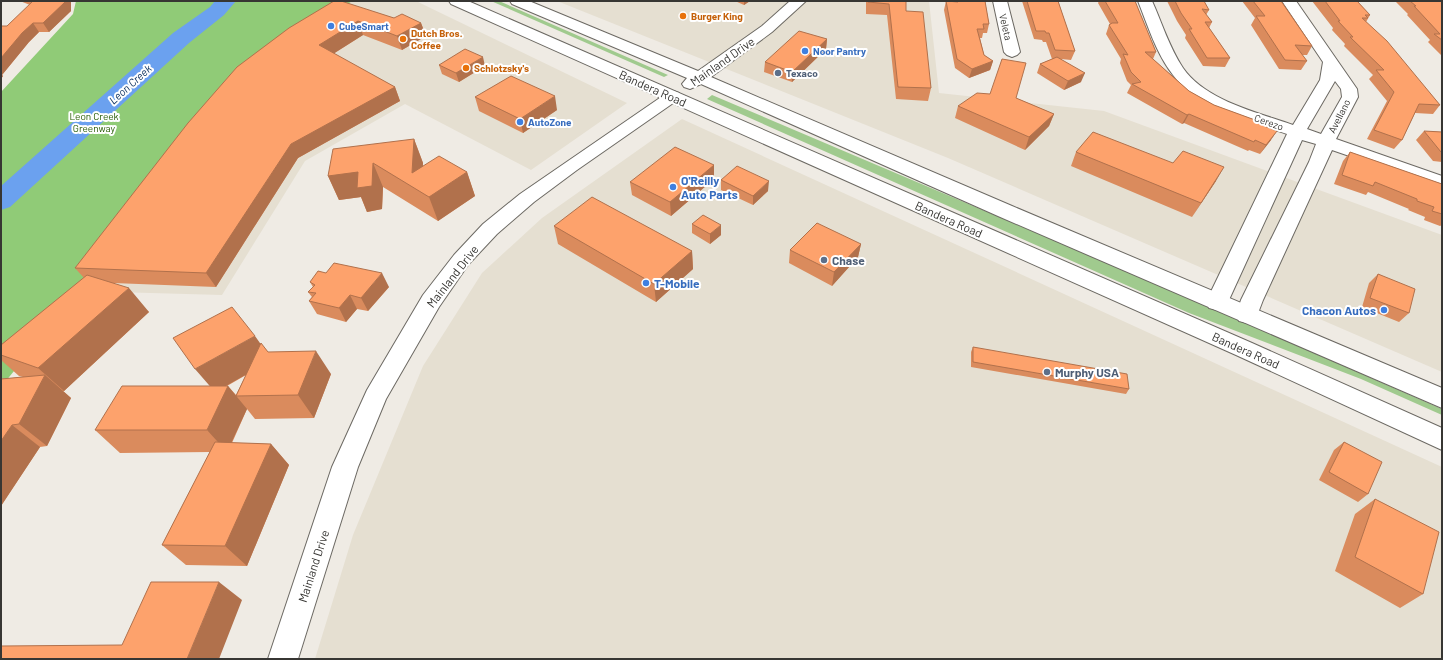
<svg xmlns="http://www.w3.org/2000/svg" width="1443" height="660" viewBox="0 0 1443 660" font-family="Barlow,sans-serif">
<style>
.built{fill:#e5dfd1}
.green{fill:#a0ca8e}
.forest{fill:#90cb77}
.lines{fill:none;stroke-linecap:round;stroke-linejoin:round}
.river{fill:#6ba1ef;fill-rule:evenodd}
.minor-casing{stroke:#6c6963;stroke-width:2}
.major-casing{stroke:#6c6963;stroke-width:2}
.minor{fill:#fff;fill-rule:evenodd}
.major{fill:#fff;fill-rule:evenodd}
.wall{fill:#da8b5d;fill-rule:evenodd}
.shaded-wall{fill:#b1714c}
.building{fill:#fda26c;stroke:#b1714c}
.food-dot{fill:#e8710a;stroke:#fff;stroke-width:1.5}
.shop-dot{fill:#3f7fe0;stroke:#fff;stroke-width:1.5}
.service-dot{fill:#5c6f8a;stroke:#fff;stroke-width:1.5}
.labels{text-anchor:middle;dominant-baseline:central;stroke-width:4;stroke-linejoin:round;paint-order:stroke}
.far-food-label{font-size:10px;font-weight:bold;fill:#c56008;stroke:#fff;text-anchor:start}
.far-shop-label{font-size:10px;font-weight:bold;fill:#366cbe;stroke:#fff;text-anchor:start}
.far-street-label{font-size:10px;fill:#373633;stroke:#fff}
.far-service-label{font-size:10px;font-weight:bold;fill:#4e5e75;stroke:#fff;text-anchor:start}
.far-park-label{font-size:10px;fill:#255b00;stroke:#fff}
.far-water-label{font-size:11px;font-style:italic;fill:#072b5b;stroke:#fff}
.street-label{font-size:12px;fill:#373633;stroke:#fff}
.shop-label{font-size:12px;font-weight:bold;fill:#366cbe;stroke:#fff;text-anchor:start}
.service-label{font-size:12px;font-weight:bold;fill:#4e5e75;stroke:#fff;text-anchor:start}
</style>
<rect width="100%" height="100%" fill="#efebe4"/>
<path class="built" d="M352,1h64l211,102 -96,67 -126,-66 -100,57 -83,134 -143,-4 160,-209z
M557,1h372l10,92 165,18 338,124v137l-494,-214z
M682,119l760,348v192h-1127l38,-124 70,-169 59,-93 60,-55z"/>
<path class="green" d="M491,1h8l169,74 -4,2z
M712,95l419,178 311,136v6l-81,-36 -172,-66 -482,-214z"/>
<path class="forest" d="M76,1h276l-113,81 -160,209 -78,96v-295l72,-78z"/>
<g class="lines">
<path class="river" d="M215,1h21l-12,14 -35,28 -179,164 -9,3v-24l172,-153 37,-26z"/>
<g class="minor-casing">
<path id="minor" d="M993,1h14l13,51 -3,3 -5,2 -5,-2 -3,-3z
M1138,1h14c10,22 17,46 31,67 23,33 74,44 110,57l27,-45 3,-18 -41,-61h14l61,88 1,8 -22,42 106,37v12l-110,-38 -69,150 -8,21 -8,2 -8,-2 -3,-6 5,-15 68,-138 7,-18 -14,-4 -74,162 -3,6 -8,2 -8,-2 -3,-6 81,-168c-39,-13 -88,-24 -114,-59 -17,-22 -25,-49 -35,-74zM1335,81l6,8 1,8 -21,37 -14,-5z
M673,91l6,2 2,3 -2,3 -102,71 -43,32 -37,32 -29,31 -29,42 -53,92 -28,68 -60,192h-30l64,-192 35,-77 56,-95 31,-40 29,-31 37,-30 147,-101z"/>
</g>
<g class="major-casing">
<path id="major" d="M449,1h19l784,342 190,85v22l-206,-95 -785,-351z
M510,1h19l169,70 64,-45 28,-25h16l-34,31 -61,45 301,129 430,182v20l-444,-192 -297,-132 -11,5 -6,-2 -2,-3 5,-6 -175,-74z"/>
</g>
<use href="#minor" class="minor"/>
<use href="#major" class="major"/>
</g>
<path class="wall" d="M20,1h51v10l-22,21h-10l-10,10 -27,33 1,1 -2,3v-53h6l23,-21z
M334,1l60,17 27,5 5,13 -24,14 -39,-15 -30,19 62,33 5,14 -102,57 -82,129 -103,-4 36,29 -85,79h-1l8,7 -24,48 -7,1 -39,59v-127l22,-2 -4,-1 -18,-16v-15l83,-67 -9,-10z
M735,1h15l-6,4z
M866,1h40v10l25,77 -3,13 -32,-2 -9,-84 -21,-1z
M946,1h39l4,23 -2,9h-4l-1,5h-2l4,17 9,6 -3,9 -21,8 -14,-10 -11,-58z
M1022,1h36l17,50 -4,9 -10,-1 20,23 -17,8 -27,-17 3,-9 12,-5 -6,-17h-3l-1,-2 -8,-1z
M1099,1h36l21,51 -3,7 36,32 25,14 52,19 -1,2 6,14 -11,14 -11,-4 -1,1 -64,-28 -2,1 -55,-31 4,-8 -4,-4 -7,-18 1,-4 -15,-25 3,-9 1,-1 -12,-21z
M1167,1h37l5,9 -3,5 6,7 -3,6 21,30 -5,9 -22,-1 -18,-28 1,-3 -9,-14z
M1242,1h39l31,45 -5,9h-5l5,6 -6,9 -22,-1 -28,-44 4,-7z
M1312,1h45l13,14 -4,7 74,83 -7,9 -18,-1 -13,27 -8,9 -27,-10 20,-38 -18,-22 4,-4 -29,-29 1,-2 -13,-14 1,-2z
M1397,1h45v55l-14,-14 2,-2 -23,-25 1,-1 -12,-12z
M827,39l-1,10 -34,33 -28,-10 1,-10z
M439,65l46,1 -26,16 -17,-8z
M475,97l82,13 -34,23 -44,-22z
M1016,98l38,16 -5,12 -24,24 -70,-32 3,-12z
M1424,131l18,1v30l-9,-1 -17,-21z
M414,139l9,24v3l44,6 8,24 -37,25 -55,-34 -1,22 -15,3 -6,-15 -22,3 -11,-24z
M1076,152l140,29 -24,36 -121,-51z
M1350,152l92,32v41l-2,1 -16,-6 1,-3 -17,-7 1,-1 -41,-17 -2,3 -32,-11 9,-23z
M714,165v14l-43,37 -39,-21 -2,-13z
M721,180l47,11 -15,14 -32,-15z
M692,224l29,11 -11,9 -18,-11z
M554,226l138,25 1,18 -37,33 -98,-58z
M861,244l-3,13 -26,29 -43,-23 1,-13z
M326,273l63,14 -21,24 -11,-2 -11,13 -29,-8 -8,-13 3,-4 -4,-5 5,-5 -3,-5z
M1378,274l31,39 -10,9 -37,-15 7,-24z
M260,343l8,9 63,22 -17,44 -59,1 -8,-10 -15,34 39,1 18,21 -42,101 -61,-1 -24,-20 48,-93 -90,1 -25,-23 115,-44zM246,375l-10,20 -8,-9h-1z
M973,347l156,42 -3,5 -155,-27v-15z
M1344,442l24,52 -10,8 -39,-22 15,-30z
M1375,499l48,95 -23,14 -65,-37 20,-57z"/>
<path class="shaded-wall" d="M65,1h6v10l-22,21 -6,-9z
M744,1h6l-6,4z
M358,21l5,14 -38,24 -6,-14z
M33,23l6,9 -10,10 -27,33 1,1 -2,3v-21l21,-25z
M421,23l5,13 -24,14 -5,-14z
M827,39l-1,10 -34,33v-10z
M483,57l2,9 -26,16 -3,-9z
M993,61l-3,9 -21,8 3,-9z
M1085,73l-4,9 -17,8 4,-9z
M395,87l5,14 -102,57 -82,129 -10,-14 85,-129z
M555,96l2,14 -34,23 -3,-14z
M1054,114l-5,12 -24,24 4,-13z
M1189,114l-5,9 -2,1 5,-9z
M1277,131l-6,9 -11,14 6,-9z
M414,139l9,24 -2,29 -9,-19z
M373,163l10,24 -1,22 -15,3 -6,-15 -22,3 -11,-24z
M714,165v14l-43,37 -1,-14z
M1224,167l-8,14 -24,36 9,-14z
M467,172l8,24 -37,25 -9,-24z
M769,181l-1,10 -15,14v-9z
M721,225v10l-11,9v-10z
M861,244l-3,13 -26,29 2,-14z
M692,251l1,18 -37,33 -2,-18z
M382,273l7,14 -21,24 -7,-13z
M129,288l20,24 -85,79 -26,-23z
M350,295l7,14 -11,13 -7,-14z
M255,336l17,24 -57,32 -20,-23z
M316,351l15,23 -17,44 -16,-23z
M45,375l26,23 -24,48 -28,-22z
M228,386l19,23 -20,43 -20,-22z
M12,425l28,22 -39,59v-65z
M271,444l18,21 -42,101 -22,-20z
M219,582l23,18 -23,59h-32z"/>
<path class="building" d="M33,1h32v1l-22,21h-10l-11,10 -21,25v-32h6z
M334,1h7l53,17 8,-4 19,9 -24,13 -39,-15 -39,24 76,42 -104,57 -85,129 -131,-5 113,-145 49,-56 52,-39z
M868,1h38v10l17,1 8,76 -33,-1 -9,-83 -21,-2z
M946,1l12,1v-1h27l4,23h-6l1,5h-7l7,26 9,6 -21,8 -15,-10z
M1027,1h31l17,50 -20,-1 -6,-17h-3l-1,-2h-9z
M1105,1h30l21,51h-11l44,39 25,14 52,19 -2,2 13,5 -11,14 -11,-5 -1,2 -65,-28 -2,1 -55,-31 9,-2 -10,-10 -8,-18 5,1 -19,-30 3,-2h6z
M1175,1h29l5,9 -7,-1 10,13h-7l25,36h-23l-18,-29h3l-11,-16z
M1253,1h28l31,45 -17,-1 12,16 -22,-1 -29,-44h9z
M1325,1h32l13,14h-5l3,3h-6l25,23 53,64 -21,-1 -17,36 -28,-10 20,-38 -18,-22h8l-34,-33h3l-15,-16h2z
M1410,1h32v39l-8,-6h6l-26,-28h2z
M799,31l28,8 -35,33 -27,-10z
M465,49l18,8 -27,16 -17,-8z
M1057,57l28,16 -17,8 -28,-17z
M1002,59l24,4 -10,35 38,16 -25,23 -71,-31 19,-13 13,1z
M511,76l44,20 -35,23 -45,-22z
M1424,131l18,1v20h-1z
M1093,132l80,31 10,-12 41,16 -23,36 -125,-51z
M414,139l-2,34 27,-17 28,16 -38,25 -56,-34 -1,23 -15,2 1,-16 -30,4 5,-27z
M675,147l39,18 -44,37 -40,-20z
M1350,152l92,32v30l-10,-3 2,-4 -17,-6v-2l-42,-17 -2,4 -31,-11z
M737,166l32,15 -16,15 -32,-16z
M592,197l100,54 -38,33 -100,-58z
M703,215l18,10 -11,9 -18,-10z
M817,223l44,21 -27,28 -44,-22z
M334,263l48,10 -21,25 -11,-3 -11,13 -30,-7 7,-8 -8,-1 7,-7 -5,-3 8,-11 8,2z
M1378,274l37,15 -6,24 -39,-15z
M87,275l42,13 -91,80 -37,-13v-10z
M232,307l23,29 -60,33 -22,-31z
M261,343l7,9 48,-1 -18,44 -62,1z
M973,347l154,27 2,15 -156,-27z
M45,375l-26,49 -7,1 -11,16v-62z
M122,386h106l-21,44h-112z
M215,442l56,2 -46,102 -63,-1z
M1344,442l38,20 -14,32 -39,-22z
M1375,499l64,33 -16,62 -68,-37z
M151,582h68l-32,77h-186v-13l121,-1z"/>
<g class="food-dot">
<circle cx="683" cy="16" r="4"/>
<circle cx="403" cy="39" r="4"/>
<circle cx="466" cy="68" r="4"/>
</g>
<g class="shop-dot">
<circle cx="331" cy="26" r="4"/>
<circle cx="805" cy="51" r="4"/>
<circle cx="520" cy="122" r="4"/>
<circle cx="673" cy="187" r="4"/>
<circle cx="646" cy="283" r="4"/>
<circle cx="1384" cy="310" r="4"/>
</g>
<g class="service-dot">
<circle cx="778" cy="73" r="4"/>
<circle cx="824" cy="260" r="4"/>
<circle cx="1047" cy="372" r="4"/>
</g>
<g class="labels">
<g class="far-food-label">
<text x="691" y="16">Burger King</text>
<text x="411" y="33">Dutch Bros.<tspan x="411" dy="12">Coffee</tspan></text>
<text x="474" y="68">Schlotzsky's</text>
</g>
<g class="far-shop-label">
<text x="339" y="26">CubeSmart</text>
<text x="813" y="51">Noor Pantry</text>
<text x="528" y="122">AutoZone</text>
</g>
<g class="far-street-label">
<text transform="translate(1006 27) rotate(77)">Veleta</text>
<text transform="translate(1339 116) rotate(-63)">Avellano</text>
<text transform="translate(1269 122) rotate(19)">Cerezo</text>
</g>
<g class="far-service-label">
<text x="786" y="73">Texaco</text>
</g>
<g class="far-park-label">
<text x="94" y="116">Leon Creek<tspan x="94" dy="12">Greenway</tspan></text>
</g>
<g class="far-water-label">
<text transform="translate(130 84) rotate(-42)">Leon Creek</text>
</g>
<g class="street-label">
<text transform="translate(722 61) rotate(-35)">Mainland Drive</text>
<text transform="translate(653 88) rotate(24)">Bandera Road</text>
<text transform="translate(949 219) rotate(24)">Bandera Road</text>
<text transform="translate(452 276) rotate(-52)">Mainland Drive</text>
<text transform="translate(1246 350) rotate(24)">Bandera Road</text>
<text transform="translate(313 566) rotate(-72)">Mainland Drive</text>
</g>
<g class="shop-label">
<text x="681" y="180">O'Reilly<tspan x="681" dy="14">Auto Parts</tspan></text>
<text x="654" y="283">T-Mobile</text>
<text x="1376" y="310" text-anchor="end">Chacon Autos</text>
</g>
<g class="service-label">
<text x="832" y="260">Chase</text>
<text x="1055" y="372">Murphy USA</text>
</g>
</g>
<rect width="1443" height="660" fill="none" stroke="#373633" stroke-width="4"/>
</svg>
